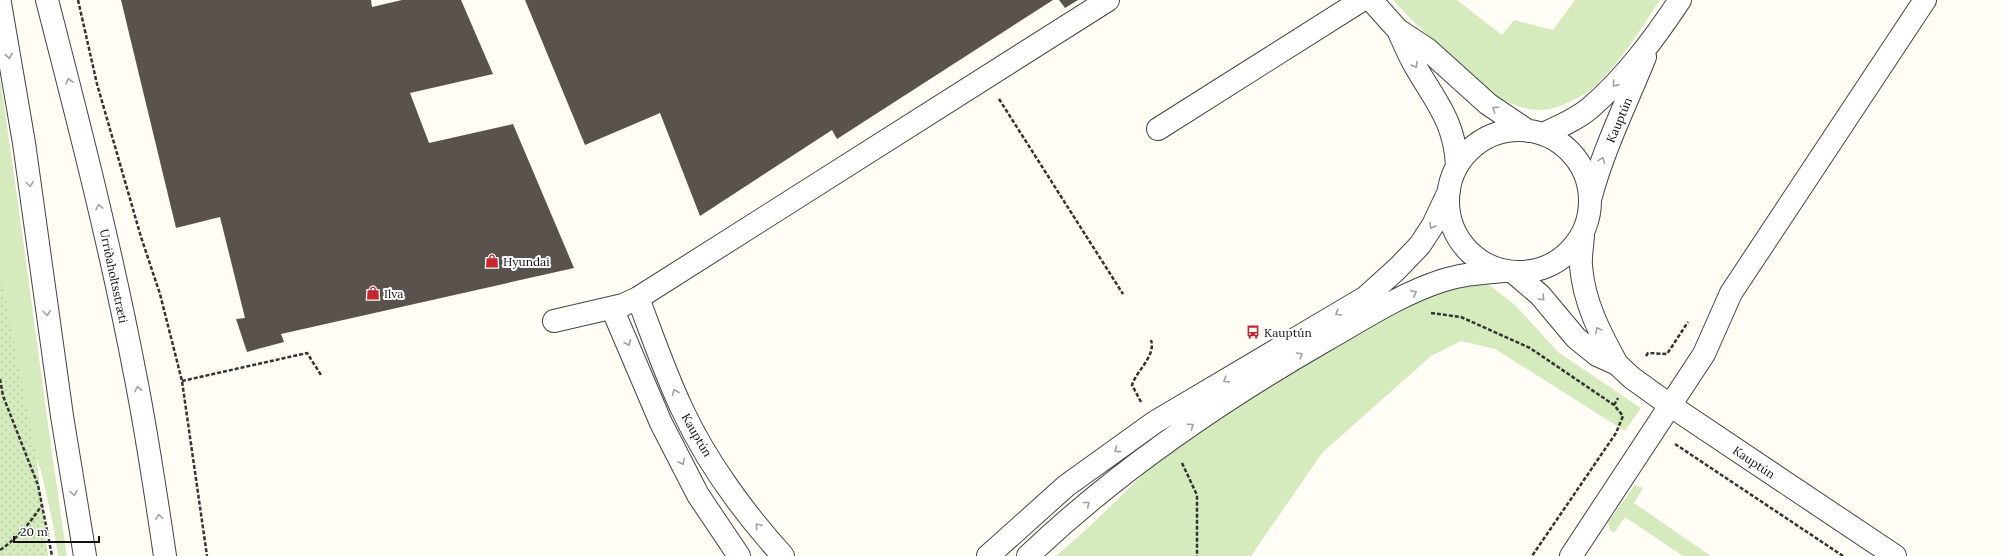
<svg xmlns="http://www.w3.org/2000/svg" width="2002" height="556" viewBox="0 0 2002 556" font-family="Lora,serif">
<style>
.grass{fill:#d5ebbd}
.park{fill:url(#park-dots)}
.building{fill:#5a524d}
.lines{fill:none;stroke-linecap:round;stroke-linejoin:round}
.minor-casing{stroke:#444;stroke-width:24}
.path{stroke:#333;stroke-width:2.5;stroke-dasharray:4 2;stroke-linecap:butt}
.minor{stroke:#fff;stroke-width:22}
.oneway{stroke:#a0a0a0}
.labels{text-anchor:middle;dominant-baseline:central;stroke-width:4;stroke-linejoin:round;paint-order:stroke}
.street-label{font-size:12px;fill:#111;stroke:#fff}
.poi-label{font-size:12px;fill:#111;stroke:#fff;text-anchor:start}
</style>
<defs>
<pattern id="park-dots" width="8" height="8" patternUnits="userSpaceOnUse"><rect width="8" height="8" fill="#d5ebbd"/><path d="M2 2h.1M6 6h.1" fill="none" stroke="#b6c8a1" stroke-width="1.8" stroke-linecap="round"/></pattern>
</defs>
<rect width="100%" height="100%" fill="#fffdf5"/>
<path class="grass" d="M1393,0h64l45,35 12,-15 39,10 22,-30h85c-20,30 -39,62 -66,87 -6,6 -15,10 -23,14 -48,27 -86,-13 -120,-44 -20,-19 -40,-37 -58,-57z
M0,78c24,159 43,319 67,478h-9l-5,-32 -12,-53 -12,-33 -29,-150z
M1484,281l31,24 43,47 83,56 -16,23 -130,-82 -34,-8 -30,15 -109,97 -71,103h-195l34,-30 65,-63 74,-55 146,-86 65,-30z
M1635,485l8,3 -9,15 77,53h-28l-58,-39 -11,16 -4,-3 -2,-8z"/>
<path class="park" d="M0,271l36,184 12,101h-48z"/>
<path class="building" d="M121,0h250l1,7 30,-7h59l32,74 -83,19 19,50 84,-19 61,144 -293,66 3,8 -37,10 -11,-33 9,-1 -25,-101 -44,11z
M525,0h528l-216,139 -5,-9 -132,86 -40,-103 -75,32z
M1059,0h19l-13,8z"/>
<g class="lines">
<g class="minor-casing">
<path id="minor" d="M47,0c32,124 64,248 88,374 12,60 21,121 30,182
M1371,0l27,30 29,19 61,55 40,27
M0,3l24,140 38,273 23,140
M1398,30c5,11 10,23 16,34 21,37 41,57 43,102
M1158,129l204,-129
M1448 201a71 71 0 1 1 142 0a71 71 0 1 1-142 0Z
M1543,134c16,-7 34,-15 47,-26 36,-31 64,-69 90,-108
M1591,196c13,-48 35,-92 54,-139
M1583,233c0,11 -3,22 -2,33 3,37 19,67 36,98
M1513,272l27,23 36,43 21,17 20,9 15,14 39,28 224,150
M638,298c14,37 27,75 44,111 24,52 63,105 101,147
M612,308l49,115 37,72 41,61
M554,321l69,-16 15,-7 470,-298
M988,556l78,-70 89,-64 211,-125 32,-29 22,-23 13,-20 16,-34
M1028,556c89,-85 192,-155 298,-216 37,-21 75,-46 115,-59 21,-7 41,-8 63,-10
M1571,556l133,-202 27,-61 194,-293"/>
</g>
<path class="path" d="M78,0l19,84 44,153 19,57 22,87 25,175
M999,99l124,195
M1431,313l30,4 69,31 84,57 9,11 -7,17 -84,123
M1646,356l2,-3 19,1 21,-32
M0,379l3,17 35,89 14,71
M182,381l125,-28 14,22
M1141,402l-9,-17c5,-15 24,-29 19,-45
M1614,405l4,-7
M1675,444l168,112
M1182,463l15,32v61
M0,550c18,-12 30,-27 42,-45"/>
<use href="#minor" class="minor"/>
</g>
<defs><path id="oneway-chevron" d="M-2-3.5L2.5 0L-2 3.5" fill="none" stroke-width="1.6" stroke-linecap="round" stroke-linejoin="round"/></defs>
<g class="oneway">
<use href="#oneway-chevron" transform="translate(9 56) rotate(80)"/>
<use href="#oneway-chevron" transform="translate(1415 65) rotate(59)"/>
<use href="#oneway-chevron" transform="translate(69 81) rotate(-104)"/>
<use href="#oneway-chevron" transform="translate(1615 84) rotate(132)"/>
<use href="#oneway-chevron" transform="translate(1495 109) rotate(-146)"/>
<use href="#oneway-chevron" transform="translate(1602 160) rotate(-69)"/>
<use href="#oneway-chevron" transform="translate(30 184) rotate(82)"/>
<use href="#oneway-chevron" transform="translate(99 207) rotate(-103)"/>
<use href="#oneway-chevron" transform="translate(1432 226) rotate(120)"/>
<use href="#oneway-chevron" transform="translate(1414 293) rotate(-25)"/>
<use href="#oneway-chevron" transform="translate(1542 298) rotate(46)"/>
<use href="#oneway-chevron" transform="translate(47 313) rotate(83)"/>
<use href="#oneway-chevron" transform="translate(1338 313) rotate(149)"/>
<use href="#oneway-chevron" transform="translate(1598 330) rotate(-118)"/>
<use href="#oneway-chevron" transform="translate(628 343) rotate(67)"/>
<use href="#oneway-chevron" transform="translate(1300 355) rotate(-30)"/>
<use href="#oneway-chevron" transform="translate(1226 380) rotate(149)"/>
<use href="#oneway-chevron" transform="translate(138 389) rotate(-100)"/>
<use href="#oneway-chevron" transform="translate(675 392) rotate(-112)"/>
<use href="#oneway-chevron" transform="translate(1191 426) rotate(-35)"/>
<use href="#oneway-chevron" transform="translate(1117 450) rotate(144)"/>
<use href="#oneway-chevron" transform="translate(682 462) rotate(63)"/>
<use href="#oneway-chevron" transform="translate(74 493) rotate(81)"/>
<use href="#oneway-chevron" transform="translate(1087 504) rotate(-39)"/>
<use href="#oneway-chevron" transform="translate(159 517) rotate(-98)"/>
<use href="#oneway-chevron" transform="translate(758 526) rotate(-130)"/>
</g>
<defs>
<g id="shop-bare" transform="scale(1.08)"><path d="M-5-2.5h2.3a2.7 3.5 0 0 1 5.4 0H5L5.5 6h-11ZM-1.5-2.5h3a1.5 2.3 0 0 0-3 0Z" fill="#c4262e" stroke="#fff" stroke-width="2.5" paint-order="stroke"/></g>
<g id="bus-bare" transform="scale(1.08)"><path d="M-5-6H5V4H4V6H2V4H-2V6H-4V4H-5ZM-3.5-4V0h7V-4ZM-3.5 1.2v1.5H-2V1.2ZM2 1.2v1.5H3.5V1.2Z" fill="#c4262e" stroke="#fff" stroke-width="2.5" paint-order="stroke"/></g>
</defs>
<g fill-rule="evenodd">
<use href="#shop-bare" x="492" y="261"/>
<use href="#shop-bare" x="373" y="293"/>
<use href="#bus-bare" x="1253" y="332"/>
</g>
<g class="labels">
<g class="street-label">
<text transform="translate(1619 120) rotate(-67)">Kauptún</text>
<text transform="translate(114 276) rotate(78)">Urriðaholtsstræti</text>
<text transform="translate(697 435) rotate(60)">Kauptún</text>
<text transform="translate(1754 462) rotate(34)">Kauptún</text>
</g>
<g class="poi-label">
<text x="503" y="261">Hyundai</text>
<text x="384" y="293">Ilva</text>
<text x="1264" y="332">Kauptún</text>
</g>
</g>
<path d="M14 536v6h85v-6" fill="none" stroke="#111111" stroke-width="2"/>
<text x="20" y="536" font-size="12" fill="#111111" stroke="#ffffff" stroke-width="3" paint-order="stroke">20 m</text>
</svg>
